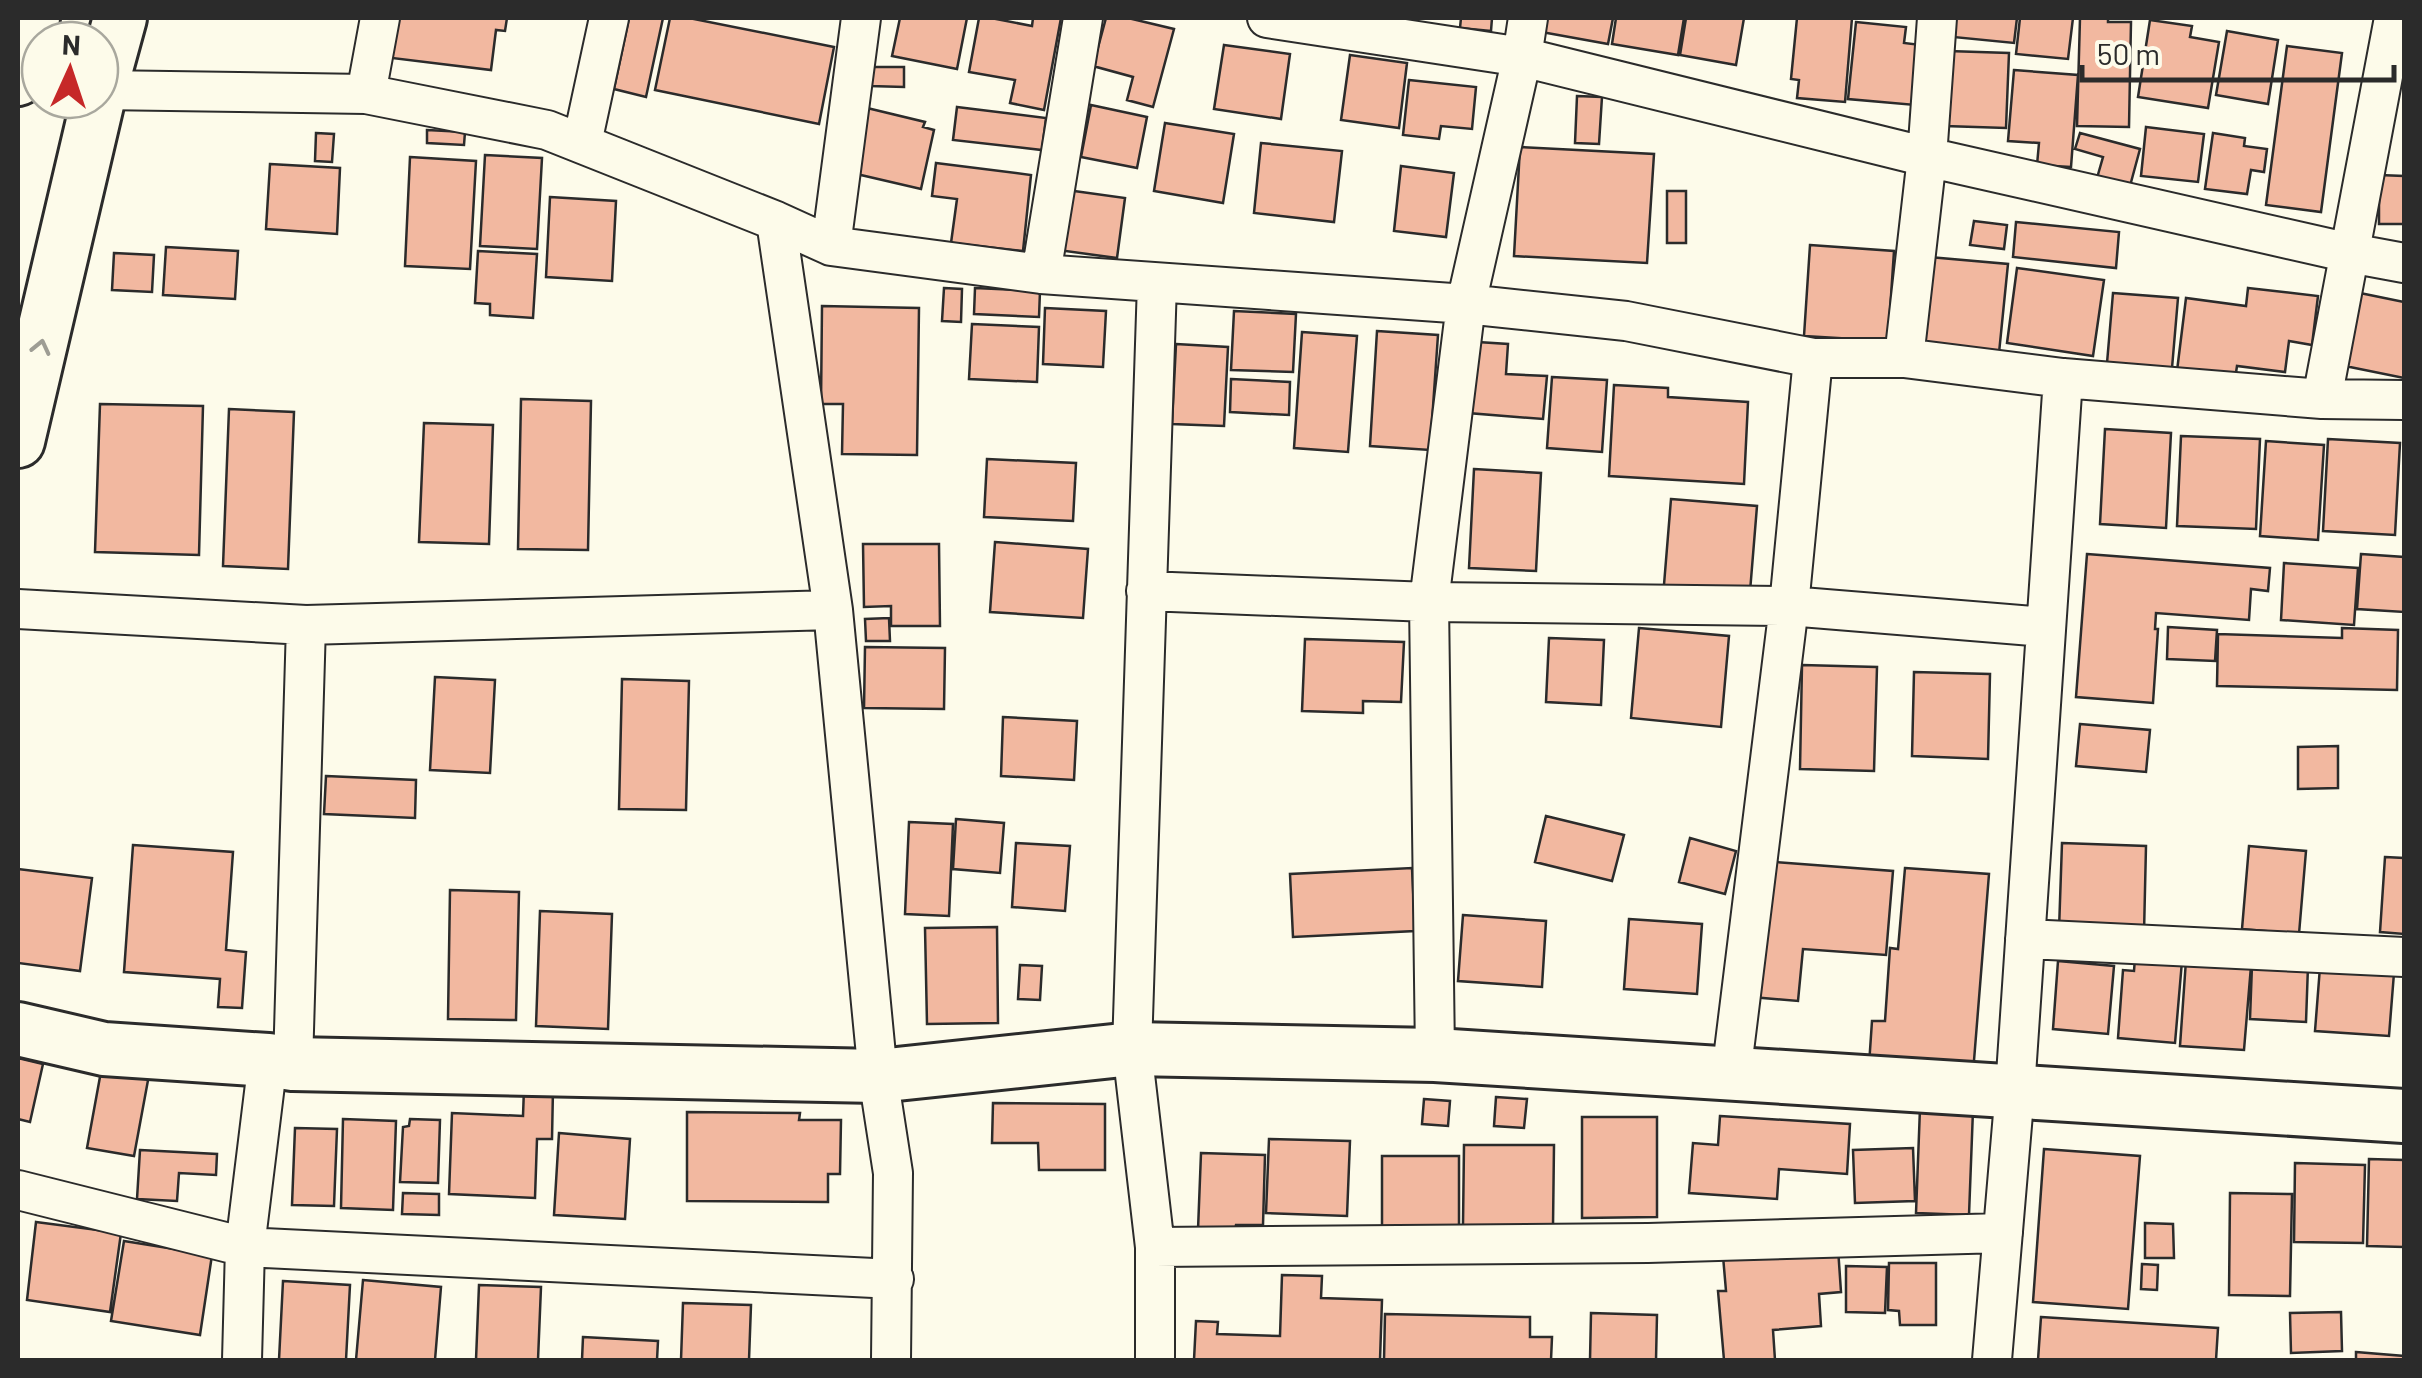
<svg xmlns="http://www.w3.org/2000/svg" width="2422" height="1378" viewBox="0 0 2422 1378" font-family="Barlow,sans-serif">
<style>
.building{fill:#f2b8a0;stroke:#2b2b2b;stroke-width:2.5}
.lines{fill:none;stroke-linecap:round;stroke-linejoin:round}
.street-casing{stroke:#2b2b2b;stroke-width:42}
.secondary-casing{stroke:#2b2b2b;stroke-width:58}
.street{stroke:#fdfbea;stroke-width:38}
.secondary{stroke:#fdfbea;stroke-width:52}
.oneway{stroke:#9e9d94}
</style>
<rect width="100%" height="100%" fill="#fdfbea"/>
<path class="building" d="M396,18h111l-2,13 -9,-1 -5,40 -99,-12z
M629,18h34l-17,79 -32,-8z
M670,18h19l145,29 -15,77 -164,-34z
M900,18h67l-10,51 -65,-13z
M979,18h12l41,8 1,-8h28l-17,92 -34,-7 5,-23 -46,-8z
M1106,18h22l46,11 -21,78 -26,-7 6,-23 -40,-11z
M1461,18h31l-1,13 -31,-3z
M1538,18h75l-5,26 -72,-13z
M1616,18h68l-6,37 -66,-11z
M1686,18h58l-8,47 -56,-10z
M1797,18h55l-7,84 -48,-4 2,-18 -8,-1z
M1955,18h62l-3,25 -61,-6z
M2020,18h53l-5,41 -52,-5z
M2080,18h28v4h23l-2,105 -52,-1z
M2150,20l42,6 -2,11 29,5 -11,66 -70,-11z
M1856,22l50,5 -2,16 17,2 -6,60 -67,-6z
M2227,31l51,9 -10,64 -52,-9z
M1224,45l66,9 -9,65 -67,-10z
M2287,46l55,7 -21,159 -55,-7z
M1948,51l61,2 -3,75 -61,-2z
M1350,55l57,8 -8,65 -58,-8z
M870,67h34v20l-34,-1z
M2014,70l64,5 -7,92 -34,-2 2,-22 -31,-2z
M1409,80l67,7 -4,42 -31,-3 -2,13 -36,-4z
M1577,96l25,1 -3,47 -24,-1z
M1091,105l56,12 -10,51 -56,-11z
M863,107l62,15 -2,5 11,3 -13,59 -73,-17z
M957,107l89,11 -4,32 -89,-10z
M1165,123l69,11 -11,69 -69,-12z
M2146,127l58,7 -6,48 -57,-6z
M427,130l38,2 -1,13 -37,-2z
M316,133l18,1 -2,28 -17,-1z
M2080,133l60,16 -10,37 -33,-8 6,-21 -28,-8z
M2213,133l32,5 -1,8 23,3 -3,23 -13,-2 -4,24 -42,-5z
M1261,143l81,8 -8,71 -80,-9z
M1520,147l134,7 -7,109 -133,-7z
M485,155l57,3 -5,91 -57,-3z
M410,157l66,4 -6,108 -65,-3z
M936,163l95,12 -8,76 -72,-8 6,-44 -25,-3z
M270,164l70,4 -3,66 -71,-5z
M1401,166l53,7 -8,64 -52,-6z
M2379,175l25,1v48h-25z
M1067,190l58,8 -8,60 -59,-8z
M1667,191h19v52h-19z
M550,197l66,4 -4,80 -66,-4z
M1974,221l33,4 -3,24 -34,-4z
M2016,222l103,10 -3,36 -103,-11z
M1810,245l84,6 -6,90 -84,-5z
M166,247l72,4 -3,48 -72,-4z
M478,251l59,3 -4,64 -43,-3v-11l-15,-1z
M114,253l40,2 -2,37 -40,-2z
M1929,257l79,7 -9,89 -79,-7z
M2017,268l87,12 -11,76 -86,-13z
M944,288l18,1 -1,33 -19,-1z
M975,288l65,3 -1,26 -65,-3z
M2248,288l70,8 -6,49 -23,-4 -4,31 -48,-6 -3,20 -58,-7 10,-81 60,8z
M2113,293l65,5 -6,70 -65,-5z
M2360,293l44,9v76l-59,-12z
M822,306l97,2 -2,147 -75,-1 1,-50h-22z
M1045,308l61,3 -3,56 -60,-3z
M1234,311l62,3 -3,58 -62,-2z
M972,324l67,3 -2,55 -68,-3z
M1377,331l61,4 -8,115 -60,-4z
M1302,332l55,4 -9,116 -54,-4z
M1462,341l46,3 -2,30 41,2 -4,43 -87,-7z
M1176,344l52,3 -4,79 -52,-2z
M1552,377l55,3 -5,72 -55,-4z
M1231,379l59,3 -1,33 -59,-3z
M1614,385l54,3v9l80,5 -4,82 -135,-8z
M521,399l70,2 -3,149 -70,-1z
M100,404l103,2 -4,149 -104,-3z
M229,409l65,3 -6,157 -65,-3z
M424,423l69,2 -4,119 -70,-2z
M2105,429l66,4 -5,95 -66,-4z
M2181,436l79,3 -4,90 -79,-3z
M2328,439l72,4 -5,92 -72,-4z
M2266,441l58,4 -6,95 -58,-4z
M987,459l89,4 -3,58 -89,-4z
M1474,469l67,4 -5,98 -67,-3z
M1671,499l86,7 -8,98 -86,-7z
M995,542l93,7 -5,69 -93,-6z
M863,544h76l1,82h-49v-20l-27,1z
M2087,554l183,14 -2,23 -17,-2 -2,31 -93,-7 -1,16h3l-5,74 -77,-6z
M2361,554l43,3v55l-47,-3z
M2284,563l74,5 -4,57 -73,-5z
M889,618l1,23h-24l-1,-22z
M2168,627l49,3 -2,31 -48,-2z
M1639,628l90,8 -8,91 -90,-9z
M2342,628l56,2 -1,60 -180,-4 1,-52 124,4z
M1549,638l55,2 -3,65 -55,-3z
M1305,639l99,3 -3,60 -38,-1v12l-61,-2z
M865,647l80,1 -1,61 -80,-1z
M1802,665l75,2 -3,104 -74,-2z
M1914,672l76,2 -2,85 -76,-3z
M435,677l60,3 -5,93 -60,-3z
M622,679l67,2 -3,129 -67,-1z
M1003,717l74,4 -3,59 -73,-4z
M2080,724l70,6 -4,42 -70,-6z
M2338,746v42l-40,1v-42z
M326,776l90,4 -1,38 -91,-4z
M1546,816l78,19 -12,46 -77,-19z
M956,819l48,4 -4,50 -47,-4z
M909,822l44,2 -4,92 -44,-2z
M1690,838l46,13 -11,43 -46,-12z
M1016,843l54,3 -5,65 -53,-4z
M2062,843l84,3 -2,87 -85,-3z
M133,845l100,7 -7,98 20,2 -4,56 -24,-1 2,-28 -96,-7z
M2249,846l57,5 -7,83 -57,-5z
M2385,857l19,1v76l-24,-2z
M1763,861l130,10 -7,84 -83,-6 -5,52 -46,-4z
M1412,868l3,63 -122,6 -3,-63z
M1905,868l84,6 -16,199 -104,-8 3,-44h13l5,-73 8,1z
M18,869l74,9 -12,93 -62,-8z
M450,890l69,2 -3,128 -68,-1z
M540,911l72,3 -4,115 -72,-3z
M1463,915l83,6 -4,66 -84,-6z
M1629,919l73,5 -5,70 -73,-5z
M997,927l1,96 -71,1 -2,-96z
M2135,958l47,3 -7,82 -57,-5 5,-68 11,1z
M2186,960l65,6 -7,84 -64,-4z
M2058,961l56,5 -6,68 -55,-5z
M1020,965l22,1 -2,34 -22,-1z
M2252,965l56,1 -2,56 -56,-3z
M2320,967l74,6 -5,63 -74,-5z
M104,1055l47,9 -17,92 -47,-8z
M18,1058l25,6 -13,58 -12,-3z
M524,1088l29,1 -1,50h-15l-2,59 -86,-4 3,-81 71,3z
M1496,1097l31,2 -3,29 -30,-2z
M1424,1099l26,2 -2,25 -26,-2z
M993,1103l112,1v66h-66l-1,-27h-46z
M1920,1108l53,2 -4,105 -53,-2z
M687,1112l113,1 -1,7h42l-1,54h-12v28l-141,-1z
M1720,1116l130,8 -3,50 -68,-5 -2,30 -88,-6 4,-50 25,2z
M1582,1117h75v100l-75,1z
M343,1119l53,2 -3,89 -52,-2z
M410,1119l30,1 -2,63 -38,-1 3,-55 6,-1z
M295,1128l42,1 -3,77 -42,-1z
M559,1133l71,6 -5,80 -71,-4z
M1269,1139l81,2 -3,75 -81,-3z
M1464,1145h90l-1,81 -90,-1z
M1913,1148l2,53 -60,2 -2,-53z
M2044,1149l96,7 -12,153 -95,-7z
M140,1150l77,4 -1,21 -37,-2 -2,28 -40,-2z
M1201,1153l64,2 -2,70h-27l-1,6 -37,-1z
M1382,1156h77v73h-77z
M2369,1159l35,1v87l-37,-1z
M2295,1163l70,2 -2,78 -69,-1z
M403,1193l36,1v21l-37,-1z
M2230,1193l62,1 -2,102 -61,-1z
M36,1222l85,11 -11,79 -83,-12z
M2145,1223l28,1 1,34h-29z
M124,1241l88,14 -12,80 -89,-14z
M1838,1248l3,44 -22,2 2,32 -48,4 2,30h-51l-6,-69h8l-3,-35z
M1889,1263h47v62h-36l-1,-14 -11,-1z
M2142,1264l16,1 -1,25 -16,-1z
M1846,1266l41,1 -2,46 -39,-1z
M1282,1275l40,1 -1,22 61,2 -2,60h-186l2,-39 22,1 -1,12 63,2z
M363,1280l78,7 -6,73h-79z
M283,1281l67,4 -4,75h-67z
M479,1285l62,2 -3,73h-62z
M683,1303l68,2 -2,55h-68z
M2341,1312l1,39 -51,2 -1,-40z
M1591,1313l66,2 -1,45h-66z
M1385,1314l145,3v20h22l-1,23h-167z
M2041,1317l177,11 -2,32h-178z
M583,1337l75,4 -1,19h-75z
M2356,1352l48,4v4h-48z"/>
<g class="lines">
<g class="street-casing">
<path id="street" d="M1267,18l255,39 405,100 423,96 54,10
M100,90l266,4 181,36 229,91 57,389 45,466 15,97 -2,187
M366,94l14,-76
M582,143l27,-125
M776,221l55,25 210,28 425,30 160,17 187,37h91l159,20 259,21 82,1
M831,246l30,-228
M1041,274l42,-256
M1904,358l23,-201 10,-139
M2322,399l72,-381
M1146,591l283,11 360,4 256,21
M18,609l288,16 527,-15
M2025,939l379,18
M1435,1055l-6,-453 37,-298 56,-247 6,-39
M293,1064l13,-439
M1731,1075l58,-469 24,-248
M18,1190l227,57 649,32
M1155,1247l493,-4 355,-10
M242,1360l3,-113 23,-187
M1155,1360v-113l-23,-198 25,-766
M1992,1360l23,-270 48,-712"/>
</g>
<g class="secondary-casing">
<path id="secondary" d="M18,79l15,-61
M100,91l20,-73
M18,441l80,-341
M18,1029l86,20 164,11 25,4 585,12 254,-27 303,6 969,61"/>
</g>
<use href="#street" class="street"/>
<use href="#secondary" class="secondary"/>
</g>
<defs><path id="oneway-chevron" d="M-2-3.5L2.5 0L-2 3.5" fill="none" stroke-width="1.6" stroke-linecap="round" stroke-linejoin="round" transform="scale(2.5)"/></defs>
<use class="oneway" href="#oneway-chevron" transform="translate(41 347) rotate(-77)"/>
<rect width="2422" height="1378" fill="none" stroke="#2b2b2b" stroke-width="40"/>
<g transform="translate(70 70) rotate(3)"><circle r="48" fill="#fdfbea" stroke="#a9a89e" stroke-width="2.5"/>
<path d="M0-8L18 38L0 25L-18 38Z" fill="#c62828"/>
<text y="-15" font-size="28" font-weight="bold" text-anchor="middle" fill="#2b2b2b">N</text>
</g>
<path d="M2082 65v15h312v-15" fill="none" stroke="#2b2b2b" stroke-width="5"/>
<text x="2097" y="65" font-size="30" fill="#2b2b2b" stroke="#fdfbea" stroke-width="8" paint-order="stroke">50 m</text>
</svg>
